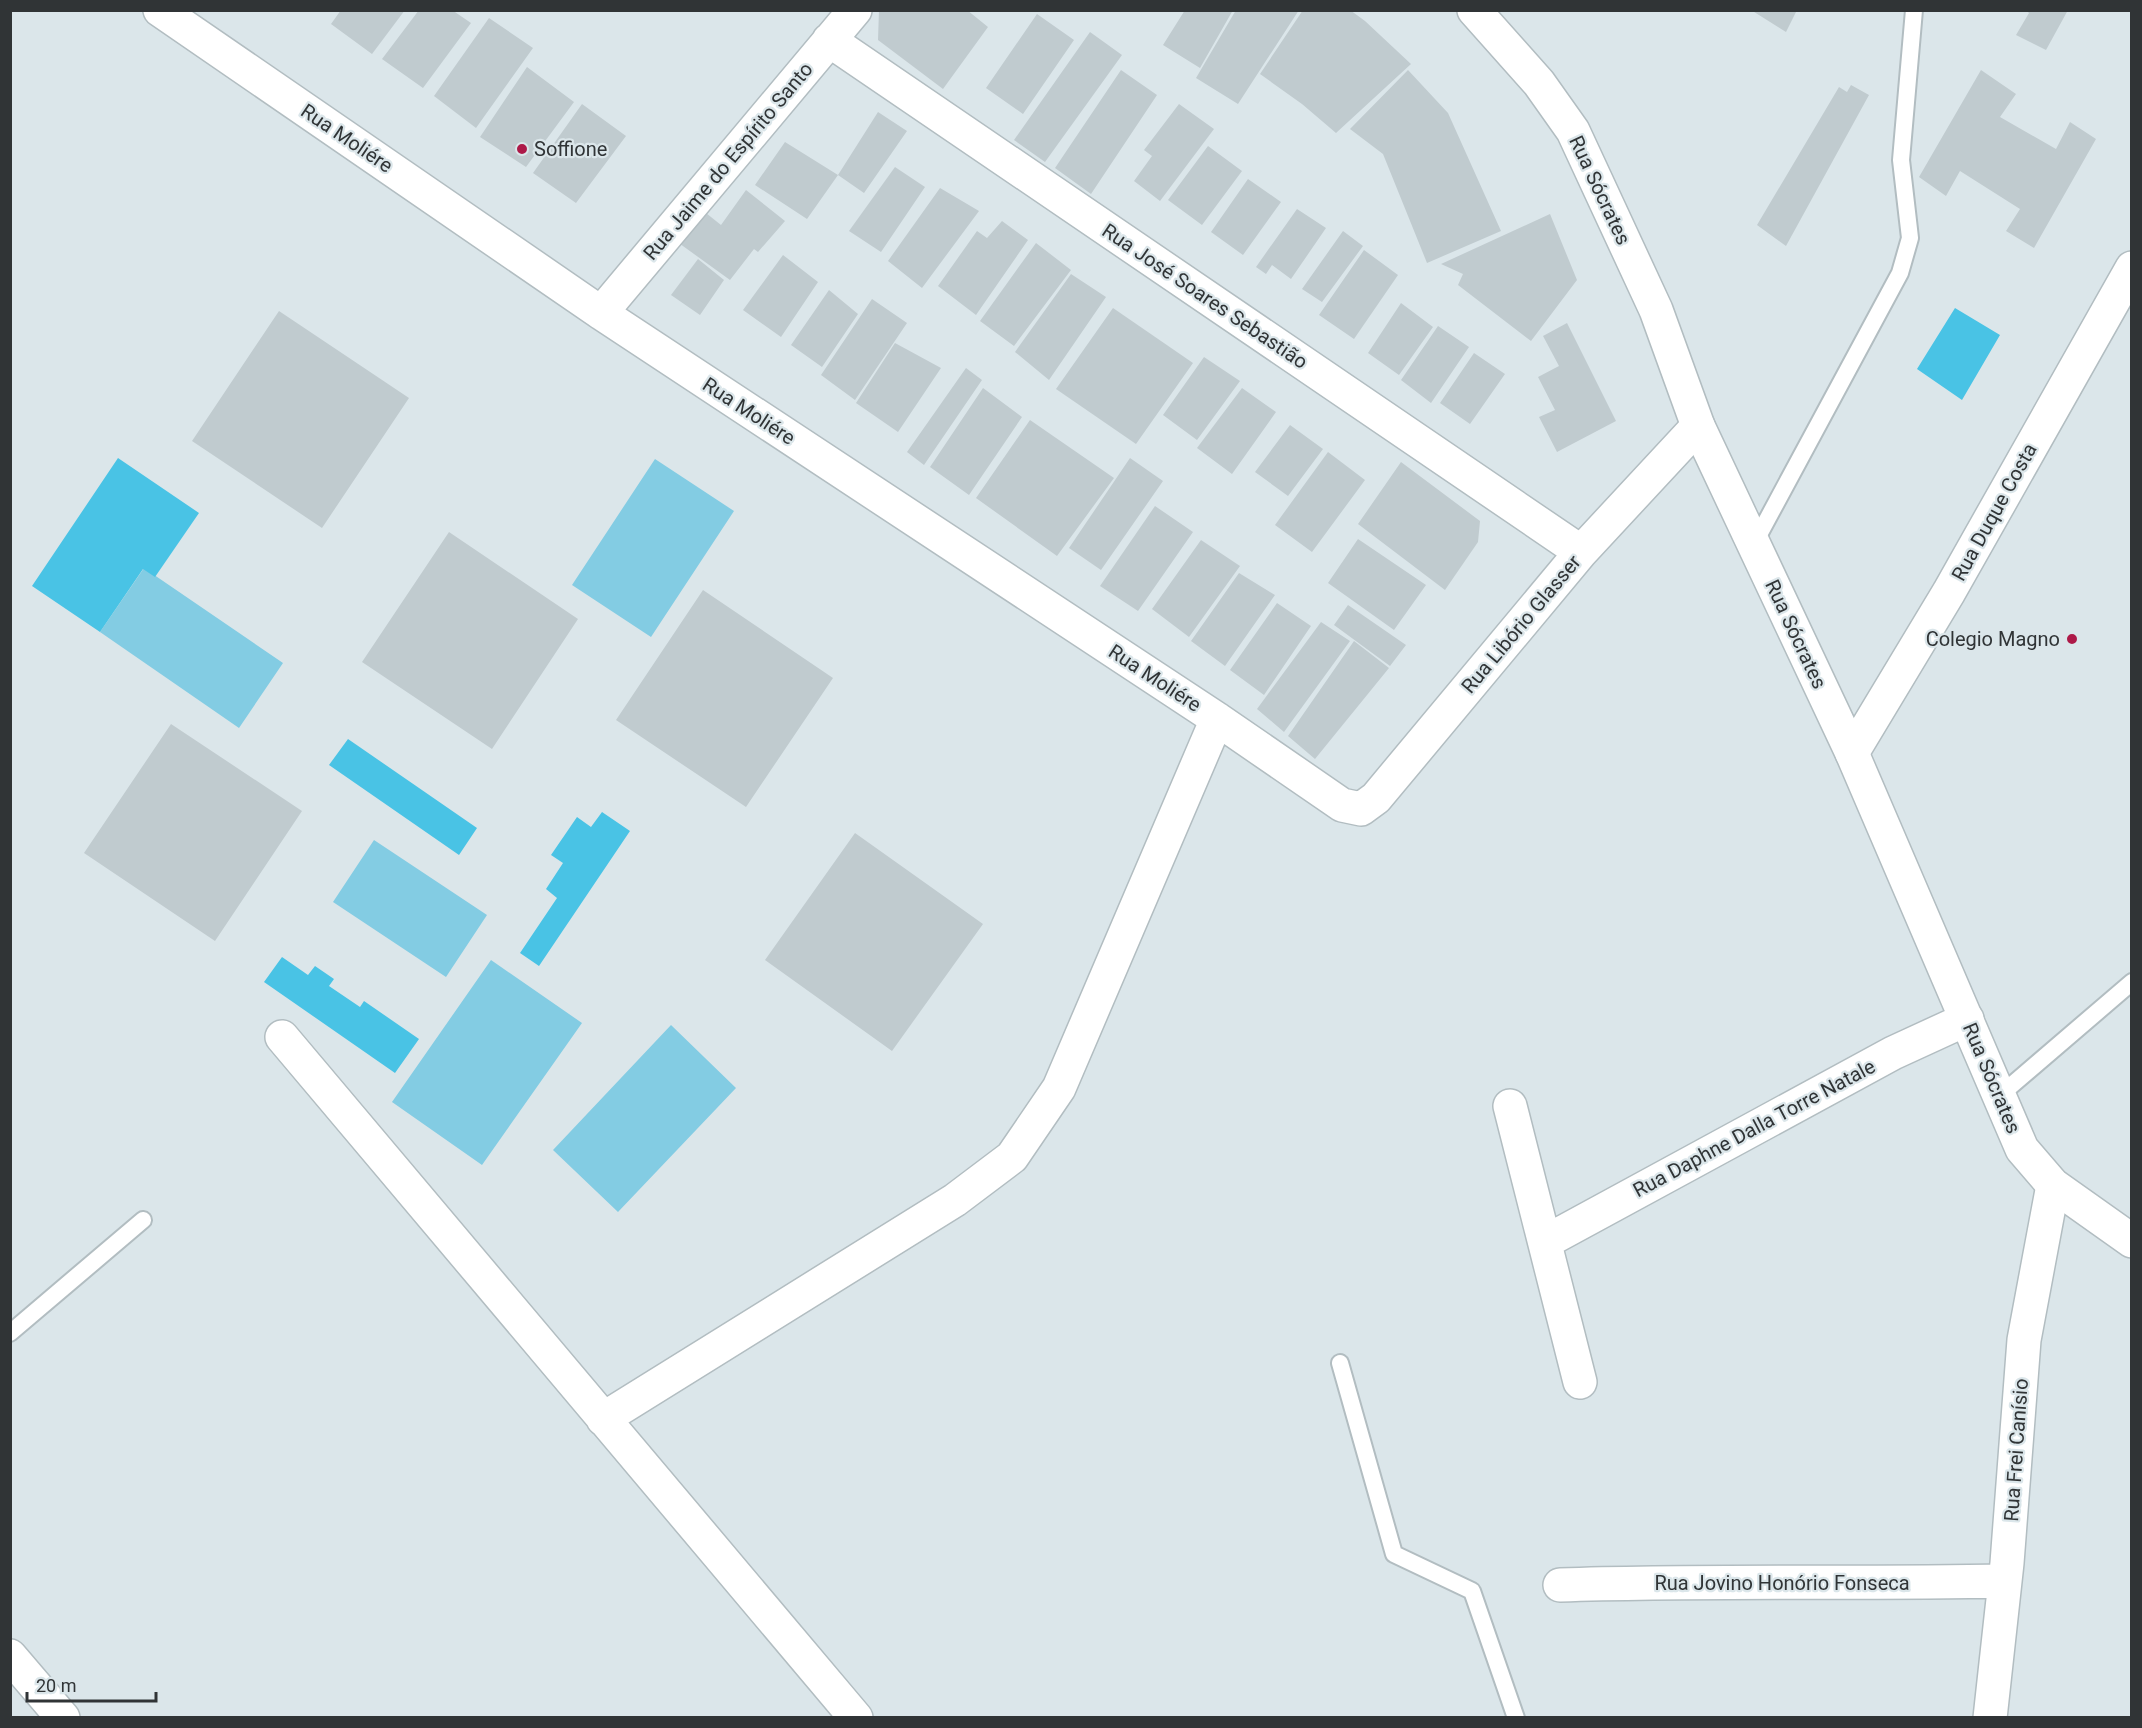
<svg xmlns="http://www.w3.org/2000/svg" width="2142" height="1728" viewBox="0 0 2142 1728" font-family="Roboto,sans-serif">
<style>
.green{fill:#83cce3}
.water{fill:#49c3e5}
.building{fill:#c0cbcf}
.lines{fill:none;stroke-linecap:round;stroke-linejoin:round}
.service-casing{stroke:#b2bdc1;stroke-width:20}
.minor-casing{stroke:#b2bdc1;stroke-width:36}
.tertiary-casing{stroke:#b2bdc1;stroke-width:36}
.service{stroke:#fff;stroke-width:16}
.minor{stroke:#fff;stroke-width:33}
.tertiary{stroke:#fff;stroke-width:33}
.poi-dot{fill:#ad1948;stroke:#dbe6ea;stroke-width:2}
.labels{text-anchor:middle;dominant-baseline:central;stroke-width:4.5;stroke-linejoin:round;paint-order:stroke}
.street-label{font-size:20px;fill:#303436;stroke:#dbe6ea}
.poi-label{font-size:20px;fill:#303436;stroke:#dbe6ea;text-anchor:start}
</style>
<rect width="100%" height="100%" fill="#dbe6ea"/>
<path class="green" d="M655,459l79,52 -83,126 -79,-52z
M144,568l139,95 -44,65 -139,-96z
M374,840l113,75 -41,62 -113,-75z
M491,960l91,63 -100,142 -90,-63z
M671,1025l65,63 -118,124 -65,-62z"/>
<path class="water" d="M1955,308l45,27 -38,65 -45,-31z
M118,458l81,55 -44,64 -12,-8 -43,63 -68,-46z
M348,739l129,89 -18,27 -130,-90z
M602,812l28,19 -91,135 -19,-13 37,-55 -11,-9 17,-26 -12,-8 26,-38 14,10z
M282,957l26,18 7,-9 19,13 -5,7 31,21 4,-6 55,38 -24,34 -131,-91z"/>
<path class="building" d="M341,10h64l-33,44 -41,-30z
M419,10h33l19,13 -48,65 -41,-29z
M879,10h88l21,17 -45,62 -65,-49z
M1185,10h48l-33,58 -37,-23z
M1236,10h63l-61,94 -42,-26z
M1303,10h47l15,11 46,43 -75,69 -34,-29 -42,-30z
M1751,10h46l-11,22z
M2026,10h42l-22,40 -30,-15 13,-22z
M1037,14l37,26 -51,74 -37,-26z
M489,18l44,30 -57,80 -42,-32z
M1090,32l32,23 -77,107 -31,-22z
M527,67l47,35 -48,65 -46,-30z
M1121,70l36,25 -66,99 -36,-26z
M1408,70l40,43 53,118 -74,32 -44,-109 -33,-25z
M1981,70l35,24 -16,23 56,32 14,-27 26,17 -62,109 -28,-17 14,-22 -60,-38 -14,25 -27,-19z
M1851,85l18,10 -83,151 -29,-21 82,-138 8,5z
M582,104l44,32 -50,67 -43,-30z
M1179,104l35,25 -54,72 -26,-20 18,-25 -8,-6z
M878,112l29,19 -43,62 -26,-18z
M785,142l53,33 -31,44 -52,-34z
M1208,146l34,25 -40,54 -34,-25z
M895,167l30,20 -44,65 -32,-21z
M1248,179l33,23 -38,53 -32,-23z
M940,188l39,23 -57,77 -34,-27z
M746,190l39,31 -27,31 -4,-3 -24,31 -54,-39 25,-32 20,16z
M1297,209l29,19 -35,51 -19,-14 -6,9 -10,-7z
M1550,214l27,66 -46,61 -73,-56 5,-11 -22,-10z
M1002,221l26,19 -52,75 -38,-29 39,-55 10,7z
M1343,231l20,15 -41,56 -20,-13z
M1036,243l35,27 -57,76 -34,-25z
M1364,250l34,25 -44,64 -35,-24z
M783,255l35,27 -37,55 -38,-27z
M698,259l26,21 -24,35 -29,-20z
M1071,274l35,23 -57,83 -34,-28z
M829,290l29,24 -36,53 -31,-22z
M872,299l35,24 -52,77 -34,-25z
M1401,303l32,24 -34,48 -31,-22z
M1113,308l80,55 -57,81 -80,-55z
M279,311l130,87 -87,130 -130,-87z
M1567,323l49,98 -59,31 -18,-35 16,-7 -17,-33 21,-11 -16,-30z
M1438,326l31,21 -38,56 -30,-23z
M895,343l46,25 -43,64 -42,-29z
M1474,353l31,21 -35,50 -30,-21z
M1204,357l36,24 -43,59 -34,-25z
M966,368l16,12 -58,85 -17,-13z
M983,388l39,29 -53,78 -39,-28z
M1242,388l34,24 -44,62 -35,-26z
M1030,420l84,58 -57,78 -81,-58z
M1290,425l33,24 -35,47 -33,-24z
M1328,452l37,28 -53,72 -37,-27z
M1130,458l33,23 -62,89 -32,-22z
M1401,462l79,59 -2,21 -33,48 -87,-66z
M1155,506l38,26 -55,79 -38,-25z
M449,532l129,87 -86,130 -130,-87z
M1358,539l68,46 -32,45 -66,-47z
M1201,540l39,26 -51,71 -37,-28z
M1239,573l36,22 -50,71 -34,-25z
M703,590l130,88 -87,129 -130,-87z
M1277,603l34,23 -47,69 -34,-25z
M1348,605l58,40 -16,21 -56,-41z
M1321,622l29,19 -66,91 -27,-23z
M1354,641l35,27 -74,91 -27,-23z
M171,724l131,87 -87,130 -131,-88z
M855,833l128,91 -91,127 -127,-91z"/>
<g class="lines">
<g class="service-casing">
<path id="service" d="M1754,544l146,-271 10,-35 -9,-78 13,-150
M1999,1096l133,-114
M10,1333l133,-113
M1340,1363l54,191 78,37 44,127"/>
</g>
<g class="minor-casing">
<path id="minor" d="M160,10l441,303 616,406 125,86 19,4 15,-11 205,-246 117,-126
M829,40l752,512
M601,313l254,-303
M1852,753l97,-161 183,-324
M282,1037l574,681
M1510,1106l70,276
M1545,1242l348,-189 74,-34
M603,1419l352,-219 57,-43 47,-69 158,-369
M1560,1585c148,-5 296,-1 444,-4
M10,1656l53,62
M1990,1718l17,-155 17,-223 29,-155"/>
</g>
<g class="tertiary-casing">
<path id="tertiary" d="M1474,10l65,73 34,48 83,179 42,116 154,327 170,396 31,36 79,56"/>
</g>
<use href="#service" class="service"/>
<use href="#minor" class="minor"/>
<use href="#tertiary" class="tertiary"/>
</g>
<g class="poi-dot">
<circle cx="522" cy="149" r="6"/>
<circle cx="2072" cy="639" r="6"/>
</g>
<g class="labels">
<g class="street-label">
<text transform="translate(347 138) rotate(34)">Rua Moliére</text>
<text transform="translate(728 161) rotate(-50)">Rua Jaime do Espírito Santo</text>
<text transform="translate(1600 190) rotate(65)">Rua Sócrates</text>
<text transform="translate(1205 296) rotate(34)">Rua José Soares Sebastião</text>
<text transform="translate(749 411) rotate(33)">Rua Moliére</text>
<text transform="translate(1994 512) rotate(-61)">Rua Duque Costa</text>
<text transform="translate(1521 624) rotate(-50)">Rua Libório Glasser</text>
<text transform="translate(1796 634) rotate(65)">Rua Sócrates</text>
<text transform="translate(1155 678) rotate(33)">Rua Moliére</text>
<text transform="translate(1992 1078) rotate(67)">Rua Sócrates</text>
<text transform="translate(1754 1128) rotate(-28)">Rua Daphne Dalla Torre Natale</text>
<text transform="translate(2016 1450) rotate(-86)">Rua Frei Canísio</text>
<text x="1782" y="1583">Rua Jovino Honório Fonseca</text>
</g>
<g class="poi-label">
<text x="534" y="149">Soffione</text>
<text x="2060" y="639" text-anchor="end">Colegio Magno</text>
</g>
</g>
<rect width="2142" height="1728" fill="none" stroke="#303436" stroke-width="24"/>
<path d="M27 1692v9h129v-9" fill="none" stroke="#303436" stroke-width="3"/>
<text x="36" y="1692" font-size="18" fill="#303436" stroke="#dbe6ea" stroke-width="4.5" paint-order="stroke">20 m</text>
</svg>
